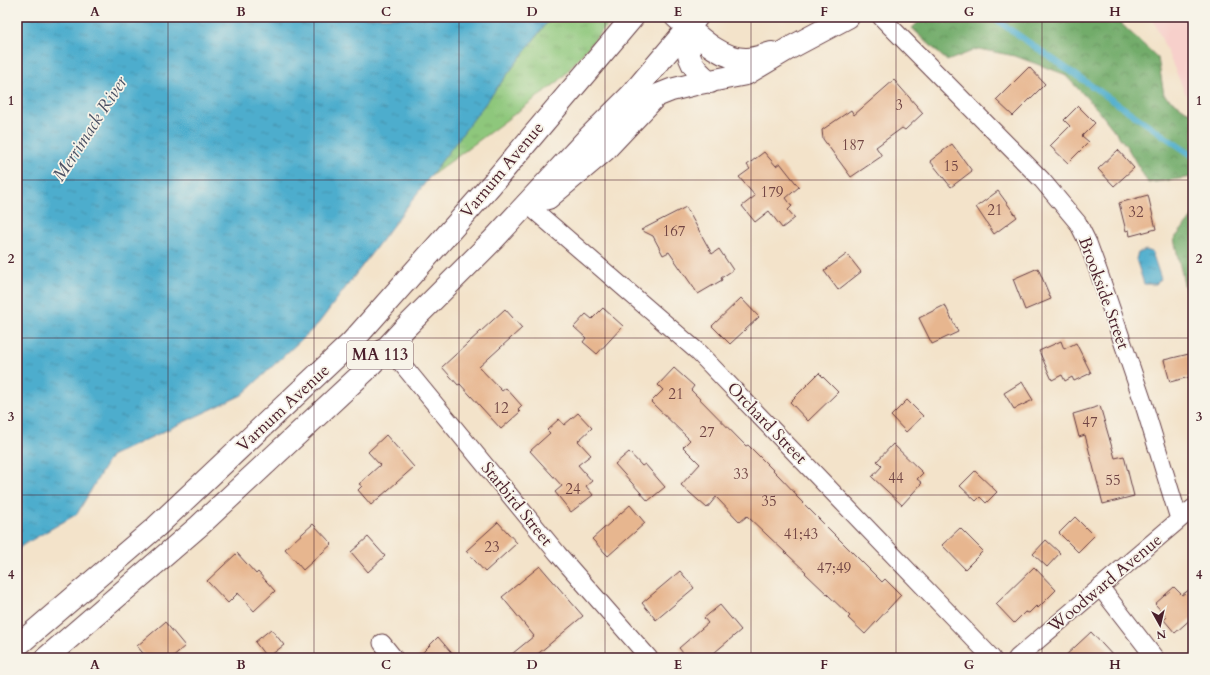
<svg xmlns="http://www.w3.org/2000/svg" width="1210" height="675" viewBox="0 0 1210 675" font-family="Cardo,serif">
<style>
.built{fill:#f7d0cb}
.forest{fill:url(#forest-crowns);stroke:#5e664b}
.park{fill:url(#park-tufts);stroke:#6c7353}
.water{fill:url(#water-ripples);stroke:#4c667c}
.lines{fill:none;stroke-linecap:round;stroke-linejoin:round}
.stream{stroke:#4eadcd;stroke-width:6}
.building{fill:#e7b68f}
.minor-casing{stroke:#633c43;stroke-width:19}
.secondary-casing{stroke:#633c43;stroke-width:24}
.primary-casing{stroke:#633c43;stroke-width:24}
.minor{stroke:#fff;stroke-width:17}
.secondary{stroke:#fff;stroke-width:22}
.primary{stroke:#fff;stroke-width:22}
.grid{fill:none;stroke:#4a1f2b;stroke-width:1;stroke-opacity:0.55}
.labels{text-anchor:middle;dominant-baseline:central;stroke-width:3.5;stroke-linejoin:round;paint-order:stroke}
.number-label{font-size:15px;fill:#714544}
.shield{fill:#f7f3e8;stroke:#7e5f64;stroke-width:1}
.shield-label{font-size:16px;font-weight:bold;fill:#4a1f2b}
.street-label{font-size:17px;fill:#4a1f2b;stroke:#f7f3e8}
.water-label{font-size:18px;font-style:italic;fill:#4b5164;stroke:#f7f3e8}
.neatline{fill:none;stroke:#4a1f2b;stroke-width:1.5}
.grid-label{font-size:13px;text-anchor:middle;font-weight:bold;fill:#4a1f2b}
</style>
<defs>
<pattern id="forest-crowns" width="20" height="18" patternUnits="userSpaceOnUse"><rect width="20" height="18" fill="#72ac6b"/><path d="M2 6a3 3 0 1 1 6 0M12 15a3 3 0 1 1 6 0" fill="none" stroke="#608b58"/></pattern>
<pattern id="park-tufts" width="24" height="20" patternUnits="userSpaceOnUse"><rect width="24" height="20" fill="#8ec77b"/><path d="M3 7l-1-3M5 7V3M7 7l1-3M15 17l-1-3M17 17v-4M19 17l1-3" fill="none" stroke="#7caa6a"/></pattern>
<pattern id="water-ripples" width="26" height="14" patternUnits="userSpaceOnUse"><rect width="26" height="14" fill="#4eadcd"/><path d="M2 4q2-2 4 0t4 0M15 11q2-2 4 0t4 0" fill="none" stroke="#438ca7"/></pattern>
</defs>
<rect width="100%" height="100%" fill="#f7f3e8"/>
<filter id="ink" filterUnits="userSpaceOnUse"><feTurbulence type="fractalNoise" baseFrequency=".025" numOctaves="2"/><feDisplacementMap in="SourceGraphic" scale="8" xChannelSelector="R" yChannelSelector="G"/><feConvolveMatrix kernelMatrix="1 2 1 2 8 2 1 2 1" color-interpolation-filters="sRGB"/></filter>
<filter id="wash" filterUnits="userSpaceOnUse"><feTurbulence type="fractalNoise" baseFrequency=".012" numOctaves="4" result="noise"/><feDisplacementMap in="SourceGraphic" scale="16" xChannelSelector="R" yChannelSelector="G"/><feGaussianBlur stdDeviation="0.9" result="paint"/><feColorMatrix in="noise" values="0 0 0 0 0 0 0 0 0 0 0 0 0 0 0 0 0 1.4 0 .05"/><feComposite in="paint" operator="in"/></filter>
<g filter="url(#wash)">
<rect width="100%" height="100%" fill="#f3e3ca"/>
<path class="built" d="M1152,17h41v89l-3,-2z"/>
<path class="forest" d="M924,17h190l44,41 6,37 29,20v62l-45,6 -21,-36 -29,-37 -34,-36 -49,-18 -37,-7 -31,12 -35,-33z
M1193,216v108l-19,-85z"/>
<path class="park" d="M551,17h63l-55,64 -132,98z"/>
<path class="water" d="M17,17h534l-233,307 -76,71 -131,61 -34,58 -54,31 -6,6z
M1146,250l6,2 9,27 -5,5h-12l-8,-25 2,-6z"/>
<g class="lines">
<path class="stream" d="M992,17l201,139"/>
</g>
<g id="blocks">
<path class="building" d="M1029,67l16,17 -32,32 -17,-16z
M894,80l29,33 -18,17 -3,-2 -26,19 6,9 -31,21 -28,-38 -1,-9 29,-20 3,5z
M1078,106l17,17 -13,13 7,6 -21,21 -18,-17 20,-20 -6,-6z
M952,144l20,27 -21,16 -21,-26z
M1118,150l16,18 -20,18 -16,-17z
M764,152l12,14 4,-3 19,24 -13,11 6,8 -4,4 7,8 -13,10 -13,-17 -14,11 -13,-16 13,-10 -16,-19 11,-8 -3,-4z
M998,191l19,26 -23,17 -18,-27z
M1148,195l8,34 -26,7 -1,-6 -3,1 -7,-28z
M686,207l26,47 7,-5 14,21 -12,8 1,2 -24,14 -29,-42 -6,3 -10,-19 -12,-6z
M847,254l14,18 -23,18 -14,-19z
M1038,268l13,31 -26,11 -12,-31z
M741,298l18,19 -29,27 -18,-18z
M945,305l13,27 -26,12 -13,-26z
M603,308l20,18 -26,28 -14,-12 3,-4 -12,-11 12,-13 6,5z
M505,309l17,19 -43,39 23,24 4,-3 16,18 -4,4 2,2 -19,17 -41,-45 -2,1 -16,-18z
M1061,341l3,8 12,-6 15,30 -17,8 -2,-4 -7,4 -3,-6 -10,5 -13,-29z
M1193,353v23l-23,6 -6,-22z
M674,368l20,18 -3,4 55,56 2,-1 31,31 18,19 -1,1 86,86 3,-3 16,16 -36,39 -17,-16 2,-2 -45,-43 1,-1 -59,-56 -7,6 -24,-25 -9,11 -26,-23 19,-21 -17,-17 7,-7 -39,-38 12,-12 -5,-5z
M819,373l19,19 -30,29 -18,-19z
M1022,382l11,18 -19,9 -10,-16z
M907,400l16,16 -17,16 -15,-16z
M1100,406l15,52 9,-2 10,40 -31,8 -18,-69 -6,2 -6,-23z
M578,413l14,15 -14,13 13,14 -13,10 14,16 -6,5 7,9 -22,17 -16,-20 7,-6 -32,-35 20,-18 -3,-3 12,-11 5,6z
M386,435l28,32 -43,38 -13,-15 4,-4 -3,-2 21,-19 -12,-13z
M893,444l30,29 -6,6 5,4 -20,22 -30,-28 10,-11 -5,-5z
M629,452l13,14 3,-2 20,23 -17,14 -33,-37z
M975,471l22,21 -11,11 -6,-6 -4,4 -16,-15z
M630,505l15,18 -37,33 -16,-17z
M1075,517l19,19 -16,16 -19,-19z
M498,522l19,21 -32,29 -19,-21z
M313,524l19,20 -29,26 -18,-21z
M960,528l23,23 -18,18 -23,-24z
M368,537l17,19 -17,16 -17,-20z
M1046,540l14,13 -13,14 -14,-13z
M237,553l19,21 2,-2 17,19 -21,20 -16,-18 -10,10 -21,-22z
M540,566l43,50 -50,42h-26l27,-22 -32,-39z
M1034,567l22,23 -18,18 -2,-2 -7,7 -4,-1 -11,11 -18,-19z
M680,571l14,17 -38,32 -14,-17z
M1174,587l8,8 11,-8v30l-18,16 -11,-13 3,-3 -12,-13z
M720,605l21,25 -33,28h-21l-8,-10 29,-25 -4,-5z
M165,622l20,24 -14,12h-24l-10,-12z
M271,629l13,16 -17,13 -12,-16z
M1091,632l24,26h-52z
M438,637l18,21h-39z"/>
</g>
</g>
<g filter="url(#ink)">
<use href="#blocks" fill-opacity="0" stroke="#633c43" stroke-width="1"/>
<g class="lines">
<g class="minor-casing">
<path id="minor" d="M881,17l161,163 36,43 10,20 11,30 44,129 36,117
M527,204l170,147 295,307
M388,347l170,207 91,104
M1100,587l55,71
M382,643l12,15
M1017,658l176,-150"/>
</g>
<g class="secondary-casing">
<path id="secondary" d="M676,17c19,16 44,43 71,42 8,0 17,-4 25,-6
M688,27c-1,27 -1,38 22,55
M527,204l21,-6 57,-48 51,-54 15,-6 24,-6 51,-10 42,-25 60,-32"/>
</g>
<g class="primary-casing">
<path id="primary" d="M17,646l139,-119 195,-184 140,-158 142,-168
M46,658l153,-132 165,-154 39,-42 90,-90 94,-101 44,-44 66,-78"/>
</g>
<use href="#minor" class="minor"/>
<use href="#secondary" class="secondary"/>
<use href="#primary" class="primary"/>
</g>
</g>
<path class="grid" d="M168,17v641M314,17v641M459,17v641M605,17v641M751,17v641M896,17v641M1042,17v641M17,180h1176M17,338h1176M17,495h1176"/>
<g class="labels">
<g class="number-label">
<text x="899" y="105">3</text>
<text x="853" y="145">187</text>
<text x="951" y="166">15</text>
<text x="772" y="192">179</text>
<text x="995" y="210">21</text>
<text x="1136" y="212">32</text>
<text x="674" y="231">167</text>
<text x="676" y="394">21</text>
<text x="501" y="408">12</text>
<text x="1090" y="422">47</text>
<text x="707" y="432">27</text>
<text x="741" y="474">33</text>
<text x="896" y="478">44</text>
<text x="1113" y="480">55</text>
<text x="573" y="489">24</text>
<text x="769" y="501">35</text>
<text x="801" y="534">41;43</text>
<text x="492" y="547">23</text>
<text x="834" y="568">47;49</text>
</g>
<rect class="shield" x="347" y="341" width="66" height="28" rx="3"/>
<g class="shield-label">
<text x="380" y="355">MA 113</text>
</g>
<g class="street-label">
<text transform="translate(502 170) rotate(-50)">Varnum Avenue</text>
<text transform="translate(1104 293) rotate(70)">Brookside Street</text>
<text transform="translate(283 408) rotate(-43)">Varnum Avenue</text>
<text transform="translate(767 423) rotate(46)">Orchard Street</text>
<text transform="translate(517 504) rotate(51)">Starbird Street</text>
<text transform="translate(1105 583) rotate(-40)">Woodward Avenue</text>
</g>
<g class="water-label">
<text transform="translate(90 129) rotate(-57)">Merrimack River</text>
</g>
</g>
<rect width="1210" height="675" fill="none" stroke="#f7f3e8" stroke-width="44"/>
<g transform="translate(1160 625) rotate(172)" stroke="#f7f3e8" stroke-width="3" paint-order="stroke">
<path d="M0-3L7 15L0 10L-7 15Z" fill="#4a1f2b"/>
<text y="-6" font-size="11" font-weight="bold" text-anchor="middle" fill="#4a1f2b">N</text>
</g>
<rect x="22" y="22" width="1166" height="631" class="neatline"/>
<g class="grid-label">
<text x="95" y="16">A</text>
<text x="241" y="16">B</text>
<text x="386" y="16">C</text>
<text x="532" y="16">D</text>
<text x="678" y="16">E</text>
<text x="824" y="16">F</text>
<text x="969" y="16">G</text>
<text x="1115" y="16">H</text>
<text x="11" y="105">1</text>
<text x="1199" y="105">1</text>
<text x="11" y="263">2</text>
<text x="1199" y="263">2</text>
<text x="11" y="421">3</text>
<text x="1199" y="421">3</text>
<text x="11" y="579">4</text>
<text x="1199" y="579">4</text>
<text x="95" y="669">A</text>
<text x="241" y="669">B</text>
<text x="386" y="669">C</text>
<text x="532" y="669">D</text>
<text x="678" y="669">E</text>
<text x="824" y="669">F</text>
<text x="969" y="669">G</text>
<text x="1115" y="669">H</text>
</g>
</svg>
